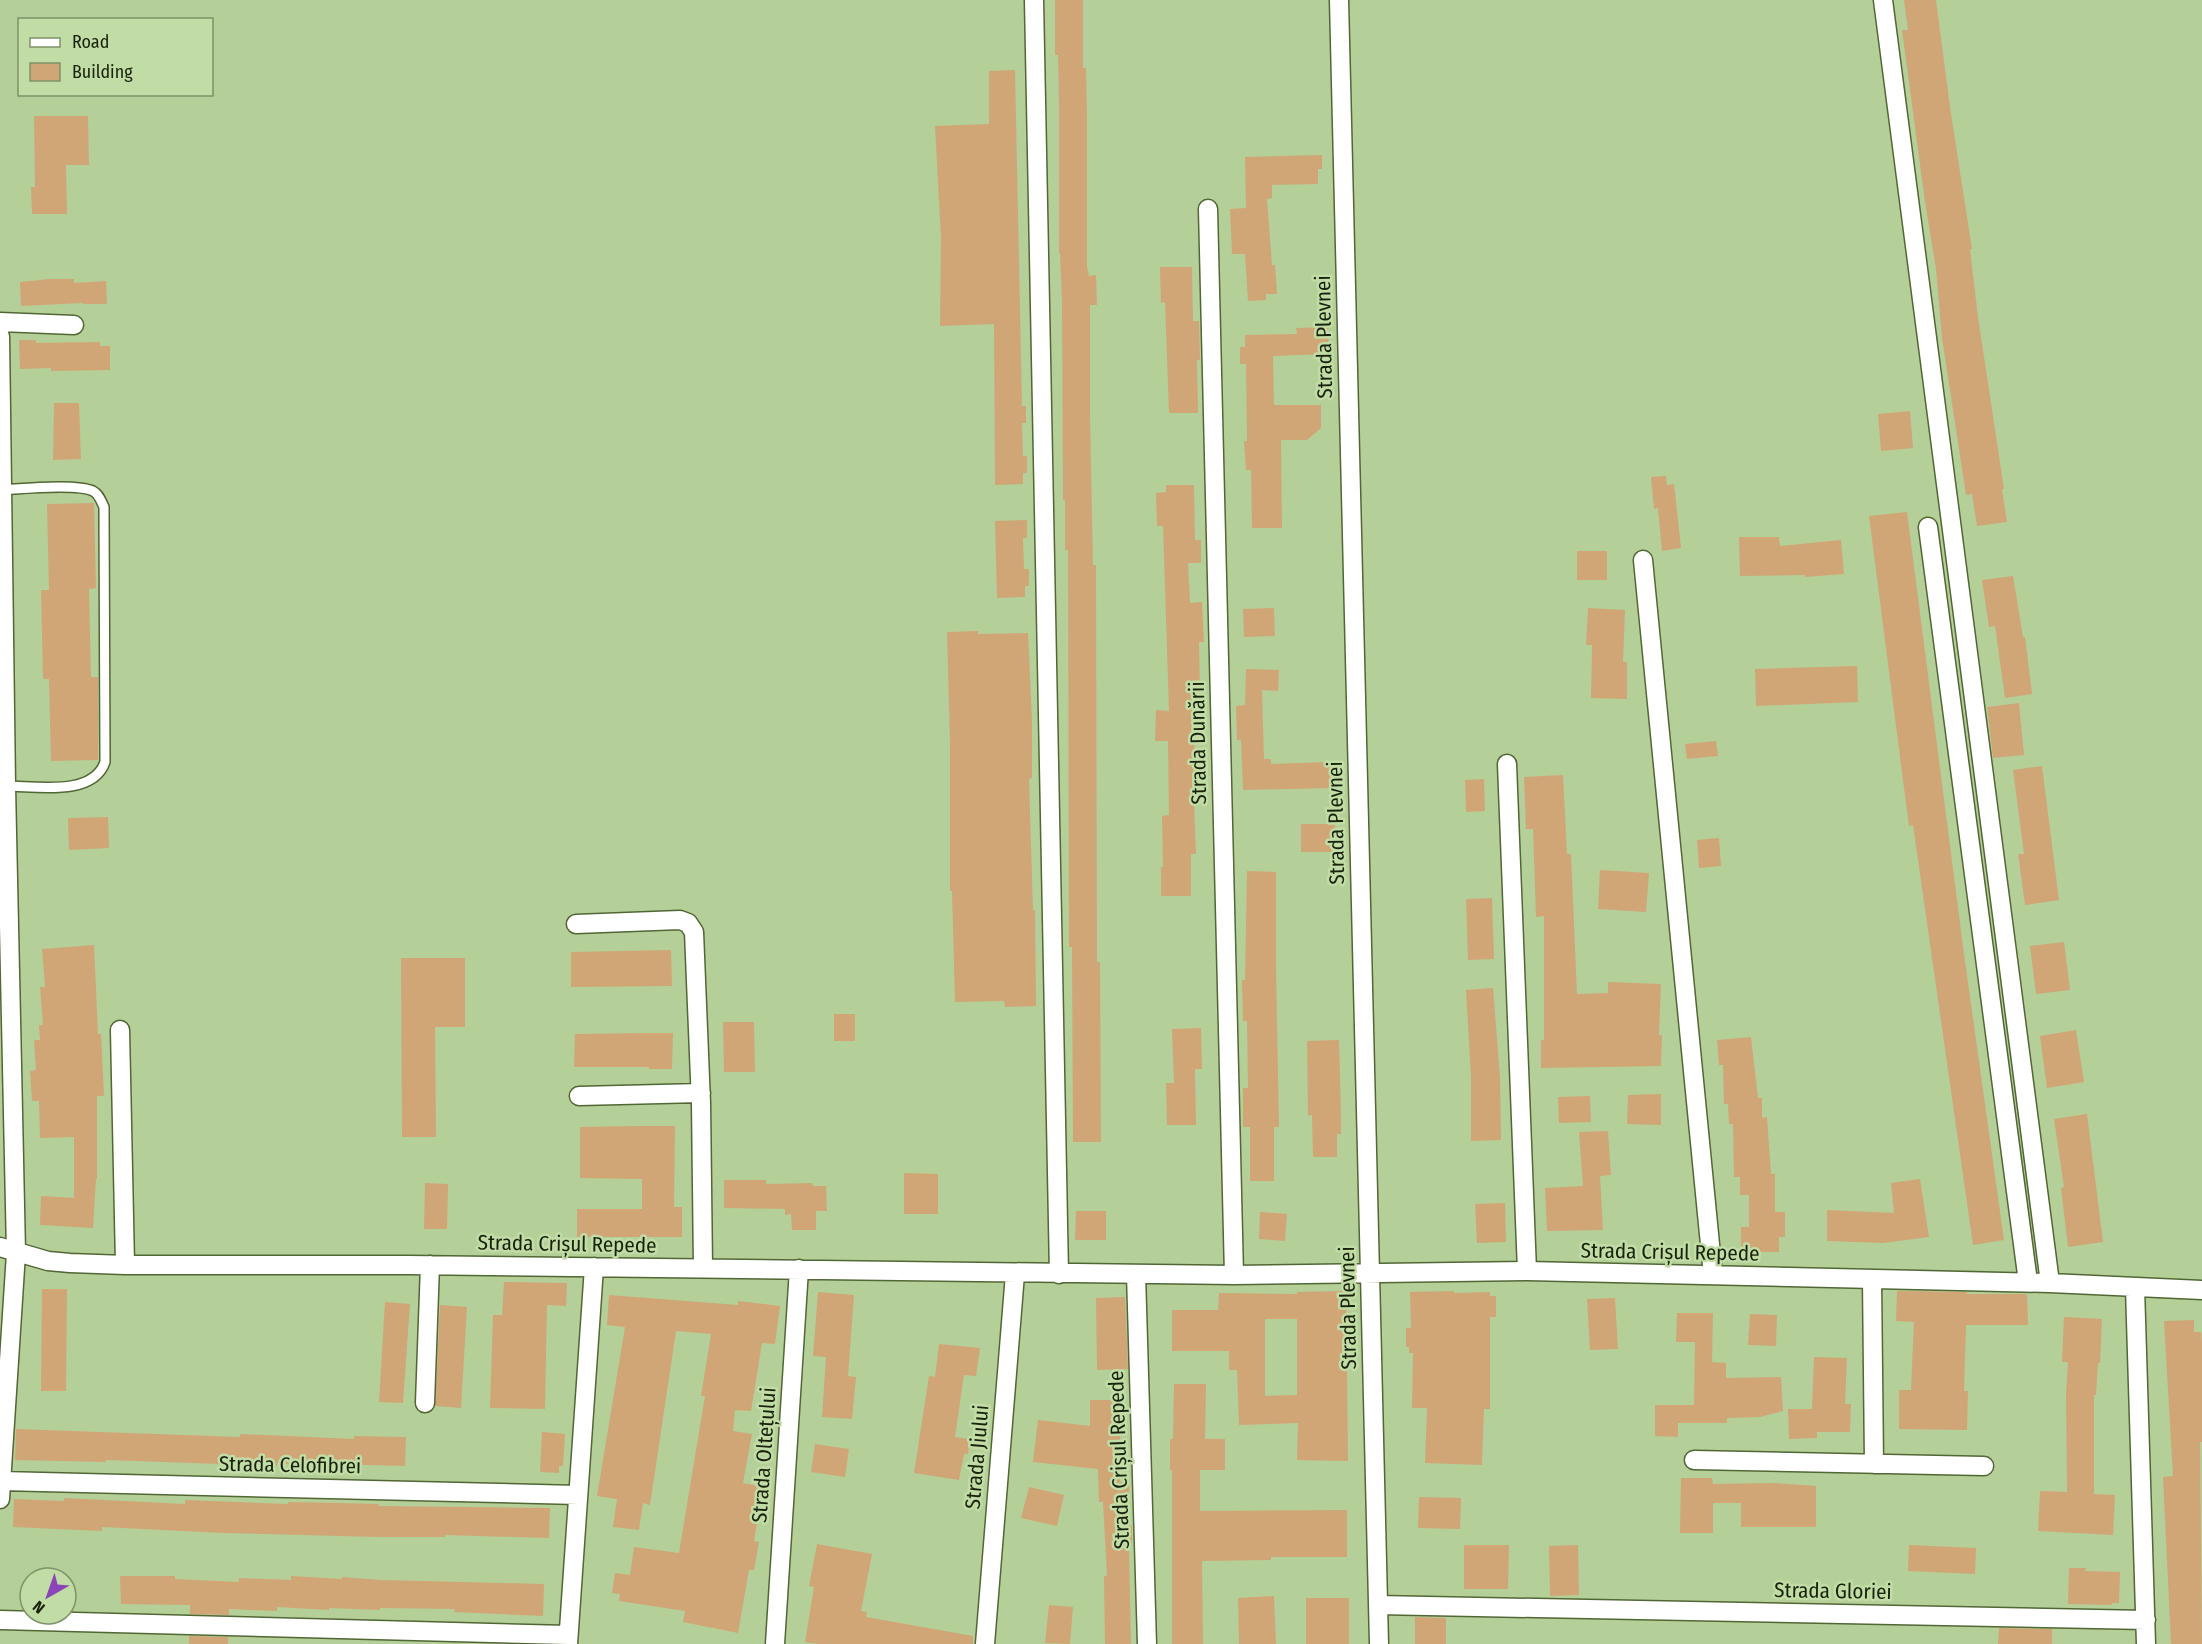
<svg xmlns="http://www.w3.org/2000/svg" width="2202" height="1644" viewBox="0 0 2202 1644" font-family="'Fira Sans Condensed',sans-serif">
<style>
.building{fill:#d0a677;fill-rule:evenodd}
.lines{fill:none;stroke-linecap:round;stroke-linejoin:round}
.service-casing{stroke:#516734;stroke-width:12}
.minor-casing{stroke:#516734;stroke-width:21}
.service{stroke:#fff;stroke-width:9}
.minor{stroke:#fff;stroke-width:18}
.labels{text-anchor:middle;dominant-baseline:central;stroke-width:5;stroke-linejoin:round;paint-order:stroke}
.street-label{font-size:21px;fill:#18220c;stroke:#c2dca5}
</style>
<rect width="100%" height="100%" fill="#b5cf98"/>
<path class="building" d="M1055,0h28v68h3l1,50v149l2,9 7,-1 1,30h-7v110l3,150h3l1,397h3l1,180h-28l-1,-195h-3l-1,-397h-3v-50h-2l-1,-197 -2,-50h-1v-149l-1,-49h-3z
M1904,0h32l15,114 21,135h-2l8,68 26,172h-2l5,33 -30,4 -5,-32 -6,1 -24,-157 -6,-69 -11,-67 -23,-172h6z
M1015,70l7,336h4v17h-4l1,33h4v17h-4v11l-28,1 -1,-161 -54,2 1,-88 -6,-112 54,-2v-53z
M34,116h54l1,49h-23l1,49h-35l-1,-27h4z
M1322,155v14h-4v15l-46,1v13l-5,1 5,66h3l2,29h-11v6l-18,1 -3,-47h-13l-2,-45 16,-1 -1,-51z
M1160,267h32l1,54h6l1,39h-3l1,53h-29l-4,-111 -4,1z
M50,279h24v4l32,-2 1,23h-24v-1l-62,3 -1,-24z
M1328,327l1,27 -56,2 1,49h47v23l-14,12h-26l1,88h-30l-1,-58h-5l-2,-29h3l-1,-77h-6v-17h5v-12l52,-1 -1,-6z
M19,340h17v3l64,-1v4h10v24l-59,1v-3l-31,1z
M54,403h25l2,56 -28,1z
M1910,411l3,37 -32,3 -3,-37z
M1666,476l1,9 7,-1 7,64 -19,3 -4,-43 -4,1 -3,-32z
M1166,485h28l1,55h6v23h-13l2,40 12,-1 2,40h-5l1,51h-5l-1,67 3,-1v43h-3l2,52h-5v42h-30v-29h2l-1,-51 7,-1 -1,-74h-13l1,-31 13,1 -6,-185h-6l-1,-33 10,-1z
M94,503l2,85 -7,1 2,88h7v83l-47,1 -2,-82h-6l-2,-89h8l-2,-86z
M1907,512l57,442 40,286 -31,5 -60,-420 -4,1 -5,-38 -35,-272z
M1027,520v18h-4l1,31h5v17h-4v11l-28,1 -2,-77z
M1739,537h40l1,9 61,-6 3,34 -39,3v-2l-65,1z
M1577,551h30v29h-30z
M2013,576l10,61h2l7,57 -27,4 -10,-72 -6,1 -7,-47z
M1274,608l1,28 -31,1 -1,-28z
M1588,608l37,2 -2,52h4v37l-36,-1 1,-53h-6z
M978,631v3l50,-1 4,87v58l-3,1 4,131h2l1,96 -31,1 -1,-6 -49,1 -3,-111h-2v-148l-3,-111z
M1857,666l1,36 -102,4 -1,-37z
M1246,669l33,1 -1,21 -16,-1 2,69h7v5l60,-2v26l-88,2 -2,-50h-4l-1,-34 9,-1z
M2019,703l5,52 -31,3 -6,-51z
M1716,741l2,15 -31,3 -2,-15z
M2042,766l17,134 -34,5 -7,-51h6l-11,-84z
M1563,775l4,79h4l6,140 31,-1v-11l53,2 -2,51h3l-1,31 -120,2v-28h3v-124l-8,1 -3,-88h-7l-2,-52z
M1484,779l1,32 -19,1 -1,-32z
M108,817l1,31 -40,2 -1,-32z
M1301,824h34v28h-34z
M1719,838l2,28 -22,2 -2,-28z
M1600,870l49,3 -3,39 -48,-3z
M1247,871l29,1v96l3,159h-5v54h-24v-54h-7v-39h5l-1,-67h-4l-1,-41h3z
M1492,898l2,61 -26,1 -2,-61z
M2064,942l6,48 -34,4 -6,-48z
M94,945l4,89h3l3,62h-7v83h-1l-3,49 -53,-3 1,-29 33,2v-61l-34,1 -1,-37h-7l-2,-30 6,-1 -2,-30h6l-1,-15h4l-3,-38h5l-3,-38z
M671,950l1,36 -101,1v-35z
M401,958h64v69h-30l1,110h-34z
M1493,988l7,89 1,63 -30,1v-64l-5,-87z
M834,1014h21v27h-21z
M723,1022h31l1,50h-31z
M1201,1028l1,41h-7l1,56h-29l-1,-42h8l-2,-54z
M2076,1030l8,52 -37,6 -7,-52z
M649,1033h24l-1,36h-23v-2h-75l1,-33z
M1751,1037l7,61h4v20l5,-1 4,57h4v38h10v25h-6v15h-38v-25h8v-32h-9v-18h-6l-1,-53h-4l-1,-20h-4l-1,-39h-4l-2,-25z
M1339,1040l2,75v19h-4v23h-24l-1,-42 -4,1 -1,-75z
M1661,1094v31l-34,-1 1,-29z
M1590,1096l1,26 -32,1 -1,-26z
M2087,1114l16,128 -35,5 -7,-59 3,-1 -10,-68z
M636,1126h39l-1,81h8v30h-105v-28h65v-30l-62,-1v-51z
M1608,1131l3,44 -11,1 3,54 -56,1 -2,-43 38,-2 -4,-54z
M904,1173l34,1v40h-34z
M1920,1179l9,58 -46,6 -56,-2v-31l67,3 -3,-30z
M724,1180h42v4l46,-1 1,3h13l1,25h-11v19h-24l-1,-16 -6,1v-6l-61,-1z
M425,1183l23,1 -1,45h-23z
M1505,1203l1,39 -29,1 -2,-39z
M1076,1211h30v29h-31z
M1260,1212l27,2 -2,27 -26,-2z
M504,1282l63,1 -1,23 -19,-1 -2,104 -55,-1 3,-93h9z
M42,1289h25l-1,102h-25z
M1346,1291l2,170 -51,-1 1,-37 -59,2 -2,-55h-8v-19h-57v-41h46l1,-17 78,1v-2zM1265,1319h32v76l-32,1z
M1454,1291v2l36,-1v4h6v21h-6v92h-6l-2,56 -57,-2 2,-55h-15l1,-55h-4v-6h-3v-19h5l-1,-36z
M1897,1291l70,1v2h60l1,31h-62l-2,66h4l-1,39 -68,-1v-39h12l3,-68 -18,-1z
M818,1292l36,3 -6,81 8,1 -4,42 -30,-2 4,-60 -13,-1z
M609,1295l129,10v-4l42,5 -5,38 -13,-1 -11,68 -16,-1 -2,21 19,3 -9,49 20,4 -9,54 5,1 -5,28h-5l-11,63 -55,-11 2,-11 -66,-10 1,-7 -8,-1 3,-20 15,2 4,-28 45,6 26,-157h-4l10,-62 -35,-3 -26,174 -7,-2 -4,27 -26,-3 4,-28 -20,-3 28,-169 -18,-2z
M1125,1297l3,72 -31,1 -1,-72z
M1615,1298l3,51 -28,1 -3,-51z
M385,1302l25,2 -7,99 -24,-1z
M440,1305l27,2 -6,101 -26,-2z
M1677,1313h36l-1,49 14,1v15l55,-1 2,34 -23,6 -33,1v5h-49v14l-23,-1v-31h39l1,-63h-19z
M1750,1314l27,1 -1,31 -28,-1z
M2064,1317l38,2 -2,44h-2l-2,32h-2v99l21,1 -2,40 -75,-4 2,-40 27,1 -1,-99 2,-31h-6z
M2194,1320v12h7l1,11v99h-2l2,202h-31l-8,-167 10,-1 -9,-155z
M939,1344l41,4 -4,28 -12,-1 -9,62 15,2 -2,15h-4l-5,26 -45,-7 15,-97 6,1z
M1814,1357l33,1 -2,46h6l-1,28h-33v6l-28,1 -1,-30h24z
M1174,1384h32l-1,55h20v31h-25v41l147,-1v47h-76v3l-69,1 1,83h-31v-174h-2v-31h3z
M1090,1400h30v82h9l1,44h2v20h-3l2,98h-26l-1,-68h3l-4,-74h-4l-1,-33 -65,-7 5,-42 52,6z
M16,1429l224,8v-3l114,5v-3l52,1 -1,29 -74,-2v3l-54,-4v3l-171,-6v2l-91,-2z
M542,1432l23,2 -2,32h-4v7l-19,-1z
M815,1444l34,5 -4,28 -34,-5z
M1681,1478h31l1,6 62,-1 41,3v41h-75v-24h-28v30h-33z
M1029,1487l35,8 -7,31 -36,-8z
M1419,1497l42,1 -1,31 -42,-1z
M64,1498l121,6v-4l103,4v-2l52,1 39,1 -1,2 172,2 -1,30 -104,-3v2h-68l-154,-4 -121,-6v4l-89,-4 1,-28 50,2z
M817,1544l55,10 -11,57 6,1 -1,5 107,19v8h-154l-14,-2 9,-55 -5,-1z
M1464,1545h45l-1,44h-44z
M1578,1545l1,50 -29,1 -1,-50z
M1909,1545l67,3 -1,26 -67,-3z
M2069,1568h17l-1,3 35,1 -1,31h-7v2l-44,-1z
M120,1576h55v3l64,3v-4l52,2v-4l51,3v-2l39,3 163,4 -1,32 -89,-4 1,-3 -75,-1v2l-51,-2v2l-52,-3v4l-48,-2v6l-39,-1v-9l-69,-1z
M1274,1596l2,48h-37l-1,-46z
M1306,1598h43v46h-43z
M1049,1605l24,2 -3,37 -25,-1z
M1415,1617l31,1v26h-31z
M1999,1628l53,1v15h-54z
M189,1636l39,1v7h-39z"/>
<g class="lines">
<g class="service-casing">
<path id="service" d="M1,490c20,-1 75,-7 92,1 6,3 8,10 11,16l1,255c-12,35 -69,24 -99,24"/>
</g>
<g class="minor-casing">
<path id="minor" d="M1034,0l25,1274
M1339,0l40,1644
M1883,0l167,1283
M1208,209l26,1066
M0,322l74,3
M0,336l6,450 10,467 -16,246
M1928,527l100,755
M1643,560l70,715
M1507,764l20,507
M576,924l104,-4 8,3 6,9 7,171 2,165
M120,1030l5,235
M579,1096l122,-3
M0,1247l48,14 22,2 55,2h283l826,10 293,-4 523,12 152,7
M1136,1274l11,370
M1872,1279l2,185
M2135,1288l11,356
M425,1403l5,-138
M1694,1460l290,6
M1,1481l577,14
M1378,1605l768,15
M0,1620l568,15
M568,1644l26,-377
M775,1644l24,-375
M985,1644l30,-370"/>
</g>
<use href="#service" class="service"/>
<use href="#minor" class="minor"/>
</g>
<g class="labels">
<g class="street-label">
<text transform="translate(1324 337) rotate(-91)">Strada Plevnei</text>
<text transform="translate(1198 743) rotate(-91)">Strada Dunării</text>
<text transform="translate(1336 823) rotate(-91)">Strada Plevnei</text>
<text transform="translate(567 1244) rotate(1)">Strada Crișul Repede</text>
<text transform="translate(1670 1252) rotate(1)">Strada Crișul Repede</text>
<text transform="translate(1348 1308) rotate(-91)">Strada Plevnei</text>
<text transform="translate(764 1455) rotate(-86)">Strada Oltețului</text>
<text transform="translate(977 1457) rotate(-85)">Strada Jiului</text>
<text transform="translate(1119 1460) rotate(-92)">Strada Crișul Repede</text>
<text transform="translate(290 1465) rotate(1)">Strada Celofibrei</text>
<text transform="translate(1833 1591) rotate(1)">Strada Gloriei</text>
</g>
</g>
<rect x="18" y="18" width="195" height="78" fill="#c2dca5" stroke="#7e9268" stroke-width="1.5"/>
<rect x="30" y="38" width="30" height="9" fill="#ffffff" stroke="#7e9268" stroke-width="1.5"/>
<text x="72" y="48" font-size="18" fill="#18220c">Road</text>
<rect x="30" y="63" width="30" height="18" fill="#d0a677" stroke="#7e9268" stroke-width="1.5"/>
<text x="72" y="78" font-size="18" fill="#18220c">Building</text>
<g transform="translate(48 1596) rotate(220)"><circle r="28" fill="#c2dca5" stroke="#7e9268" stroke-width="1.5"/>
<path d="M0-4.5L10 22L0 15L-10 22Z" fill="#8a45b9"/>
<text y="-9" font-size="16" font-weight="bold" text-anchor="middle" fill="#18220c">N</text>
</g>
</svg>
